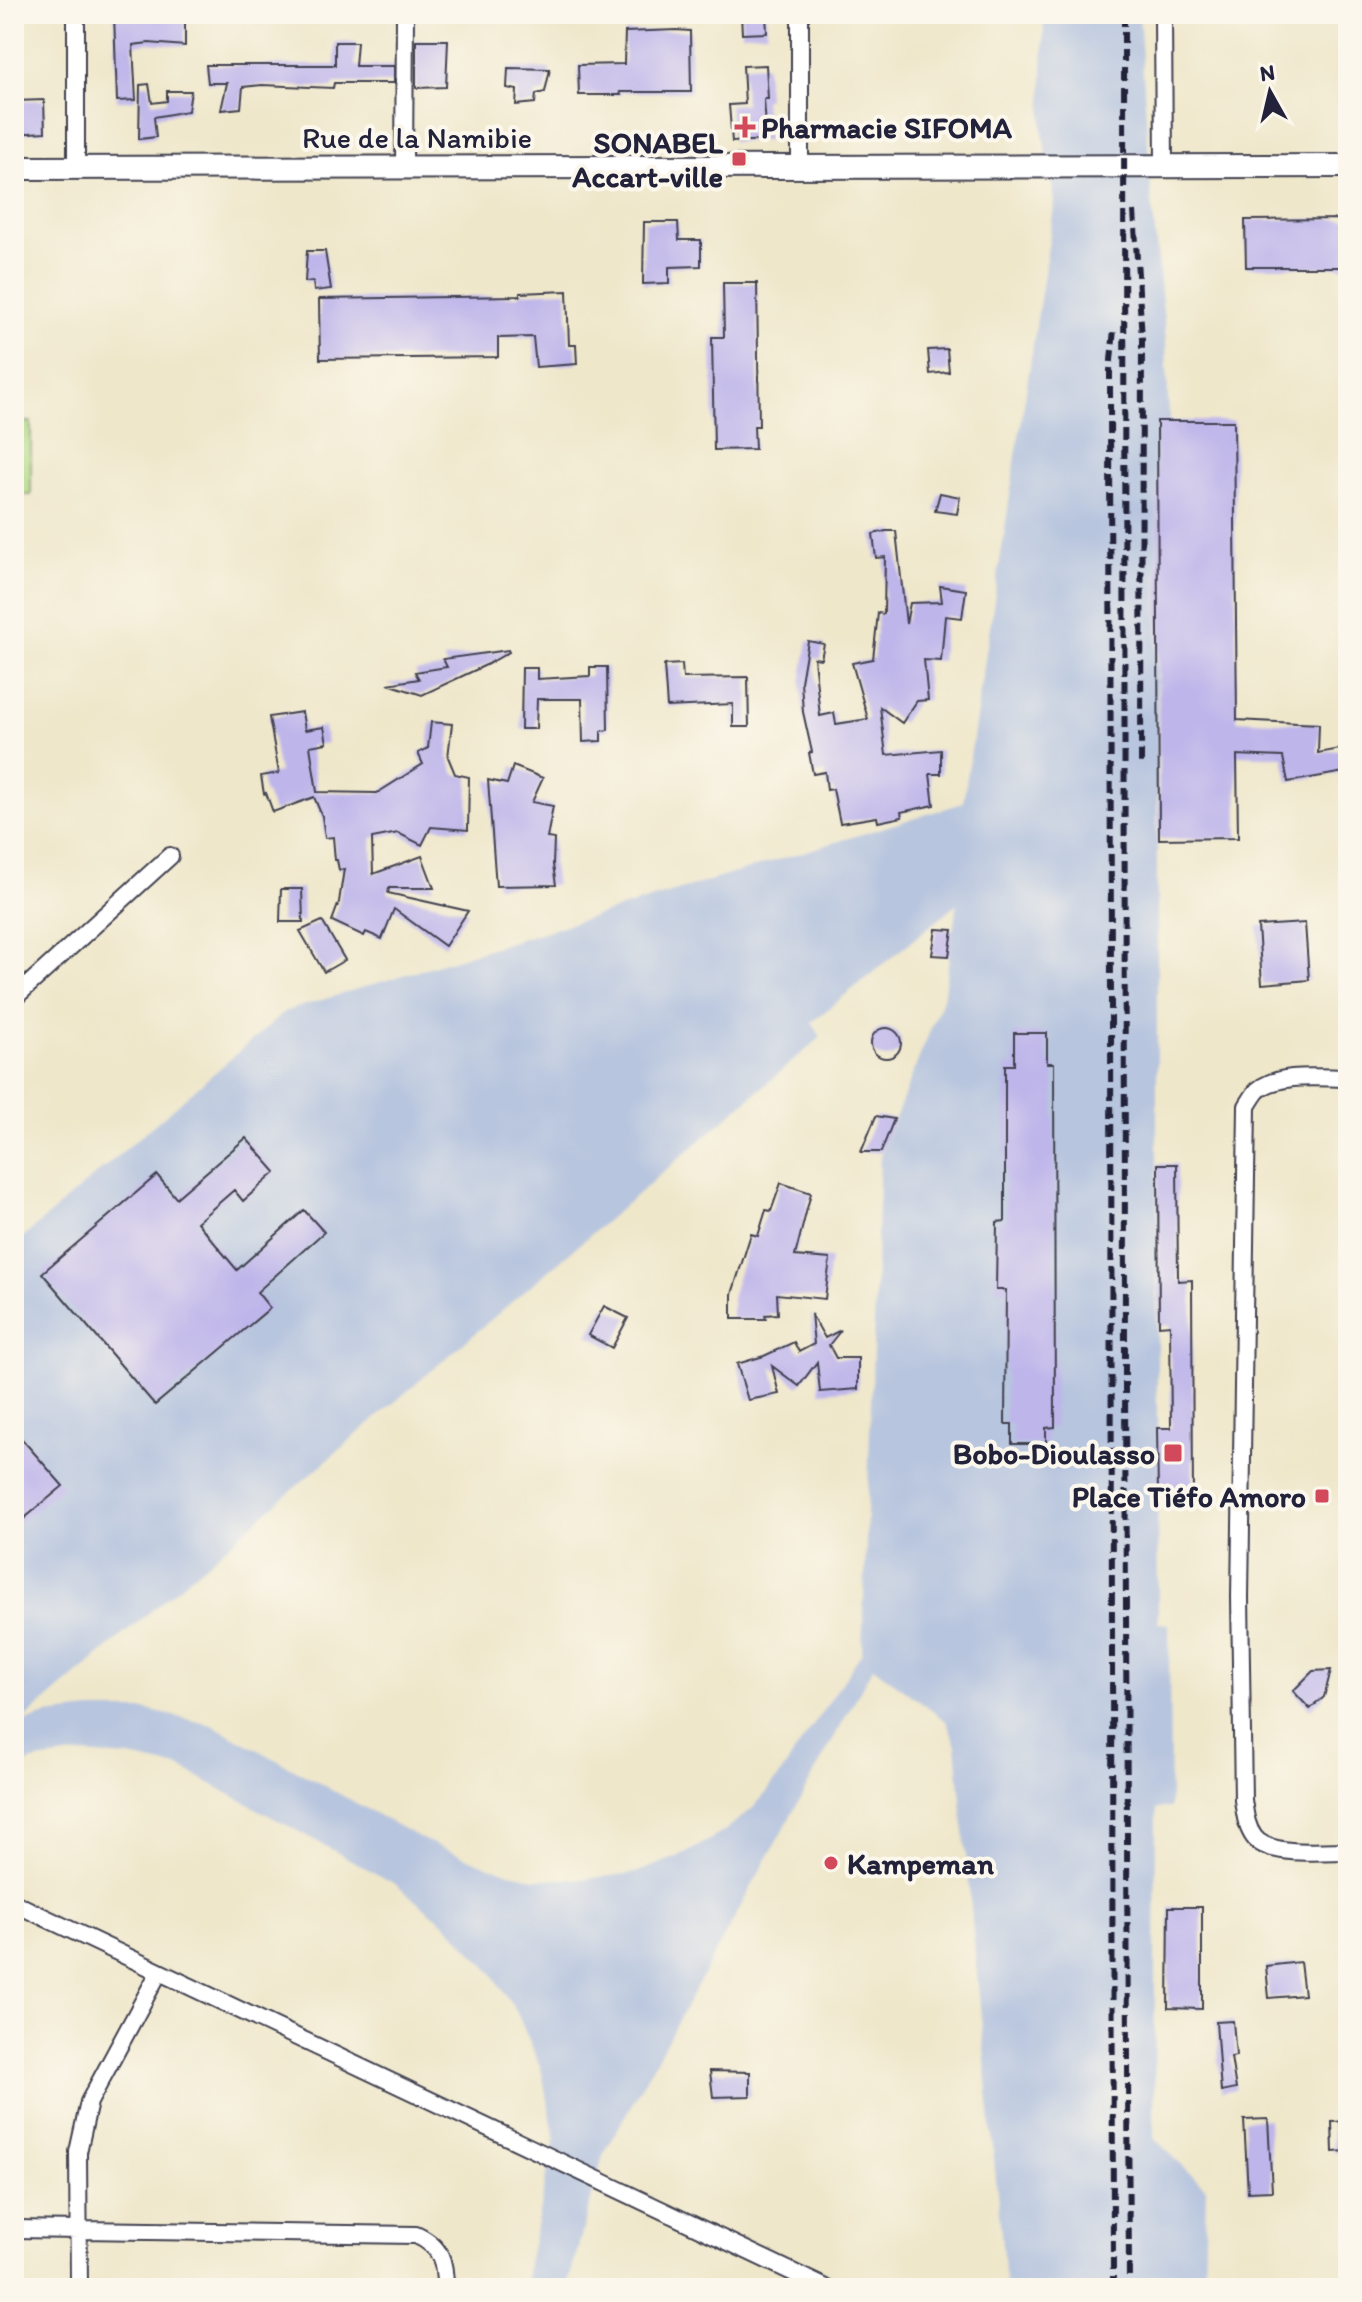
<svg xmlns="http://www.w3.org/2000/svg" width="1362" height="2302" viewBox="0 0 1362 2302" font-family="Itim,sans-serif">
<style>
.industrial{fill:#b7c5de;fill-rule:evenodd}
.green{fill:#b0d984;stroke:#697e60;stroke-width:2}
.building{fill:#beb5ea}
.lines{fill:none;stroke-linecap:round;stroke-linejoin:round}
.street-casing{stroke:#414050;stroke-width:20}
.secondary-casing{stroke:#414050;stroke-width:26}
.street{stroke:#fff;stroke-width:16}
.secondary{stroke:#fff;stroke-width:22}
.rail{stroke:#22223b;stroke-width:6;stroke-dasharray:12 6;stroke-linecap:butt}
.poi-dot{fill:#d1495b;stroke:#fbf7ec;stroke-width:3}
.labels{text-anchor:middle;dominant-baseline:central;stroke-width:8;stroke-linejoin:round;paint-order:stroke}
.poi-label{font-size:30px;font-weight:bold;fill:#22223b;stroke:#fbf7ec;text-anchor:end}
.street-label{font-size:30px;fill:#22223b;stroke:#fbf7ec}
</style>
<rect width="100%" height="100%" fill="#fbf7ec"/>
<filter id="ink" filterUnits="userSpaceOnUse"><feTurbulence type="fractalNoise" baseFrequency=".0125" numOctaves="2"/><feDisplacementMap in="SourceGraphic" scale="16" xChannelSelector="R" yChannelSelector="G"/><feConvolveMatrix kernelMatrix="1 2 1 2 8 2 1 2 1" color-interpolation-filters="sRGB"/></filter>
<filter id="wash" filterUnits="userSpaceOnUse"><feTurbulence type="fractalNoise" baseFrequency=".006" numOctaves="4" result="noise"/><feDisplacementMap in="SourceGraphic" scale="32" xChannelSelector="R" yChannelSelector="G"/><feGaussianBlur stdDeviation="1.8" result="paint"/><feColorMatrix in="noise" values="0 0 0 0 0 0 0 0 0 0 0 0 0 0 0 0 0 1.4 0 .05"/><feComposite in="paint" operator="in"/></filter>
<g filter="url(#wash)">
<rect width="100%" height="100%" fill="#efe7ca"/>
<path class="industrial" d="M1044,14h95l13,189 14,138 3,81h-12v1006l1,195 11,1 1,184 -14,1 -2,329 52,50 -2,100h-198l-50,-542 -9,-24 -74,-55 -270,489 -36,132h-41l2,-25 27,-124 -14,-71 -24,-55 -25,-40 -44,-47 -53,-42 -213,-116 -52,-11 -49,-3 -44,6 -23,7v-522l272,-234 677,-208 92,-602 -13,-72zM957,904l-14,94 -63,158 -18,496 -84,126 -25,30 -30,24 -38,22 -50,19 -50,6h-51l-46,-13 -62,-25 -214,-116 -65,-15h-57l-44,5 -27,9 802,-687 -9,-15z"/>
<path class="green" d="M14,422h17v73h-17z"/>
<g id="blocks">
<path class="building" d="M114,14h71v32l-36,-3 -16,2 3,55 -19,1z
M741,14h25l1,19 -25,1z
M676,30l14,1 1,61h-71l1,3h-42l-1,-30 46,-1 1,-32z
M416,40h32l-2,47 -30,1z
M335,42h22l-2,24h39v17h-60l-1,5 -71,-3 -19,2 -2,21 -20,2 6,-27h-19l-2,-18h129z
M766,65l2,34h-4l3,41 -35,2 -3,-37 16,-1 -2,-38z
M508,68l42,1 -5,23 -9,2 -1,9 -19,2 1,-15 -10,-2z
M149,84l3,19 15,-2v-10h24l-3,20 -34,6 2,20 -17,2 1,-54z
M44,100l1,32 -31,2v-33z
M1348,219v48h-102l-1,-47z
M644,222h34l1,18h22v26l-32,1v16l-26,1z
M307,251h18l6,38 -17,2 -1,-10 -8,1z
M723,283h34l2,143h-5l1,23 -41,1 -2,-113h12z
M567,291l2,54h7l1,19 -41,3 -3,-30 -35,1v19l-178,2 -1,-60 201,-3v-3z
M947,349l2,23 -19,2 -2,-24z
M1157,421h77l3,299 82,4 -1,29 22,-4 4,23 -56,10 -5,-25 -46,-2 1,83 -79,1z
M940,493l20,4 -3,17 -22,-3z
M886,531h10l10,93 4,-21 32,-1 -2,-16 26,4 -4,28 -17,-2 -4,45 -17,-1 4,40 -11,1 -15,22 -22,-16 6,48 55,-5v24h-11l4,31 -33,7 1,5 -24,5 -1,-5 -37,6 -7,-34 -6,1 -2,-18 -12,2 -4,-21 3,-1 -9,-40 -2,-30 7,-41 16,3 -3,15 -7,-1 6,58 14,-3 2,11 32,-5 -16,-56 21,-4 5,-46 6,1 1,-57 -9,1 -3,-24z
M508,650l1,2 -23,13 -64,30 -34,-11 31,-5 -4,-7 32,-5 -4,-8z
M682,664l1,14 65,-1 1,50h-16v-23l-66,3 -3,-42z
M590,667h17l1,63 -7,1v10l-18,1 -1,-43h-45l-1,30h-15l1,-61h15v11l53,-3z
M302,712l3,18 19,-3 3,16 -17,3 7,46 60,1 46,-29 -5,-11 10,-5 3,-26 21,2 -4,33 7,17 14,3 -1,53 -37,-3 -9,18 -24,-12 -26,5 1,36 49,-18 12,32h-45l-1,5 80,18 -23,35 -51,-37 -12,30 -16,-7 -2,4 -32,-15 7,-19 5,-33 -5,1 -2,-10h-2l-2,-23 -8,1 -3,-22 -8,-19 -41,15 -7,-19 -2,1 -3,-18 18,-3 -10,-56z
M513,766l30,12 -11,24 21,4 -6,32 7,1 -1,26 3,20 -60,1 -8,-106 19,4z
M281,889h21l1,33h-23z
M322,921l23,39 -21,12 -24,-41z
M1305,923l4,57 -47,4 -4,-58z
M936,929l17,1 -4,26 -17,-1z
M871 1043a15 15 0 1 1 30 0a15 15 0 1 1-30 0Z
M1014,1033h33v30h7l1,364 -9,1v16h-34v-20h-7l1,-134h-10l1,-68 8,-1v-156h9z
M876,1116l18,3 -13,33h-20z
M246,1138l30,34 -33,29 -9,-11 -37,32 40,48 67,-60 20,22 -67,60 13,16 -115,97 -113,-132 115,-98 19,23z
M1158,1164h19l1,117 14,-1 1,226h-20v-12h-15l-1,-66h14l-1,-103 -11,1z
M781,1183l30,10 -16,63 35,3 -5,40 -48,-5 1,20 -13,1 1,4h-34v-25l19,-60 7,2 8,-26 5,1z
M604,1306l24,12 -16,30 -24,-13z
M811,1314l14,24 16,-8 -12,15 7,13h22v31l-38,3 -3,-30 -18,24 -27,-20 7,28 -31,6 -11,-36 27,-8 30,-14 5,10 15,-8z
M14,1430l49,56 -49,41z
M1331,1670l-7,27 -14,12 -17,-18 20,-20z
M1169,1907h33v102l-34,-1z
M1300,1962l4,33 -35,3 -3,-32z
M1233,2021l3,35 -5,1 5,32 -15,3 -5,-70z
M710,2071l40,1v24l-37,1z
M1268,2119l4,72 -24,1 -4,-72z
M1348,2121v30l-15,1 -1,-30z"/>
</g>
</g>
<g filter="url(#ink)">
<use href="#blocks" fill-opacity="0" stroke="#414050" stroke-width="2"/>
<g class="lines">
<g class="street-casing">
<path id="street" d="M76,14v154
M1163,14l1,152
M800,166v-152
M404,167l1,-153
M14,998l156,-142
M1348,1078c-27,0 -67,-6 -90,12 -4,4 -8,12 -11,16l-7,491 3,203c2,13 3,26 11,37 14,20 71,14 94,14
M14,1903l812,385
M14,2229l402,6c26,12 29,27 29,53
M79,2288l-1,-136 11,-50 70,-130"/>
</g>
<g class="secondary-casing">
<path id="secondary" d="M14,168l1334,-2"/>
</g>
<use href="#street" class="street"/>
<use href="#secondary" class="secondary"/>
<path class="rail" d="M1124,14l1,1372 4,902
M1134,211l8,128 -1,428
M1113,2288l-3,-1917 4,-42"/>
</g>
</g>
<g class="poi-dot">
<path d="M741 115h8v8h8v8h-8v8h-8v-8h-8v-8h8z"/>
<rect x="731" y="151" width="16" height="16" rx="4"/>
<rect x="1163" y="1443" width="20" height="20" rx="4"/>
<rect x="1314" y="1488" width="16" height="16" rx="4"/>
<circle cx="831" cy="1863" r="8"/>
</g>
<g class="labels">
<g class="poi-label">
<text x="761" y="127" text-anchor="start">Pharmacie SIFOMA</text>
<text x="723" y="142">SONABEL<tspan x="723" dy="34">Accart-ville</tspan></text>
<text x="1155" y="1453">Bobo-Dioulasso</text>
<text x="1306" y="1496">Place Tiéfo Amoro</text>
<text x="847" y="1863" text-anchor="start">Kampeman</text>
</g>
<g class="street-label">
<text x="417" y="137">Rue de la Namibie</text>
</g>
</g>
<rect width="1362" height="2302" fill="none" stroke="#fbf7ec" stroke-width="48"/>
<g transform="translate(1270 92) rotate(352)" stroke="#fbf7ec" stroke-width="6" paint-order="stroke">
<path d="M0-6L14 30L0 20L-14 30Z" fill="#22223b"/>
<text y="-12" font-size="22" font-weight="bold" text-anchor="middle" fill="#22223b">N</text>
</g>
</svg>
